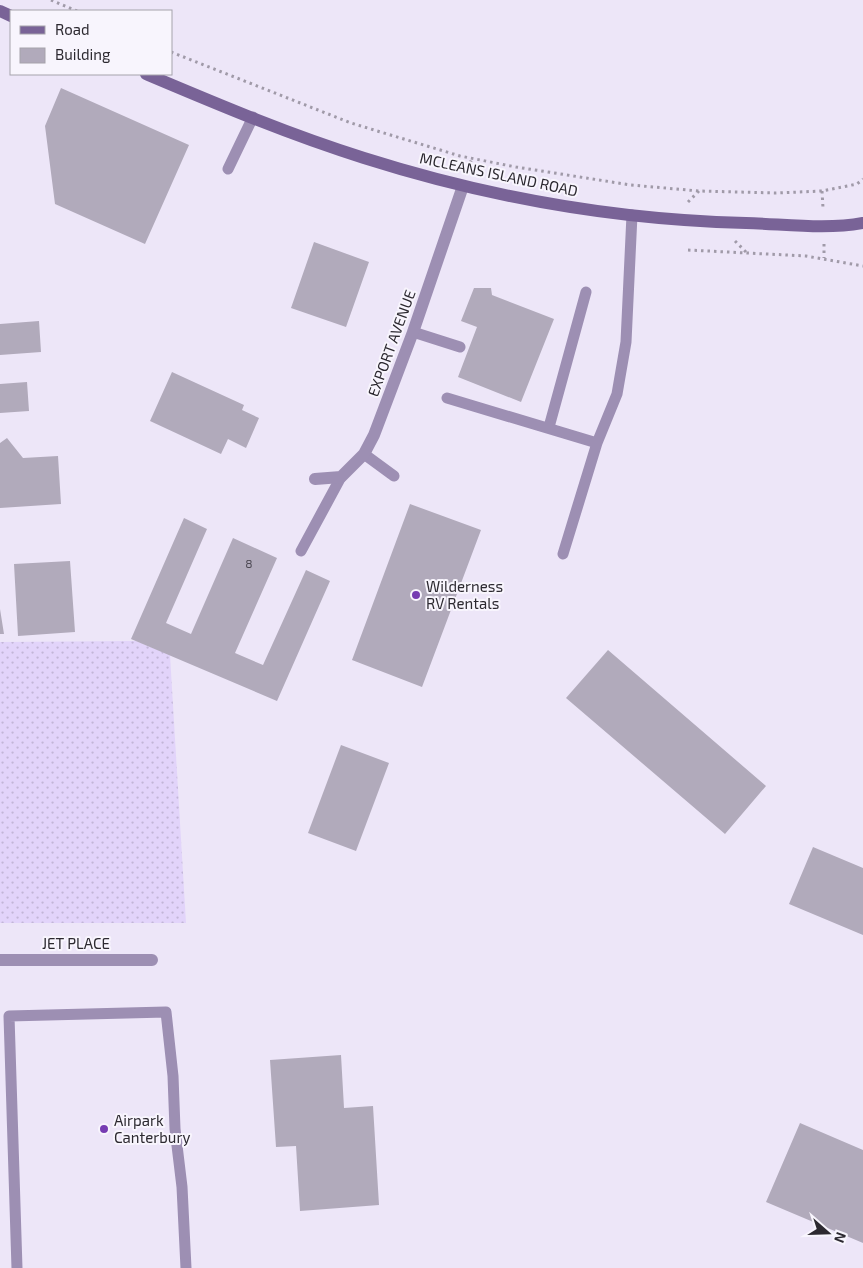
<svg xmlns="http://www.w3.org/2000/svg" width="863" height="1268" viewBox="0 0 863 1268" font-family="'Exo 2',sans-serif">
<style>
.grass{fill:url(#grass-dots)}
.building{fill:#b1aabb}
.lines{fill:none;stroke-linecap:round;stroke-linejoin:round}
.path{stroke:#a09aa8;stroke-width:3;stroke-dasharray:2.5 4;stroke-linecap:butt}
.lane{stroke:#9d8fb3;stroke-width:11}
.street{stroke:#9d8fb3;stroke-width:12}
.secondary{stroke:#796397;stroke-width:12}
.poi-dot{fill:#763cb2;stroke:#f8f5fd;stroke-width:2}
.labels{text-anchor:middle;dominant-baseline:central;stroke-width:4;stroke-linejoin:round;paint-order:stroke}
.number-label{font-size:12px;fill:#4d4953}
.street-label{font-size:15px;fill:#2c2930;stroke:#f8f5fd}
.poi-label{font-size:15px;fill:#2c2930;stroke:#f8f5fd;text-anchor:start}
</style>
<defs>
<pattern id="grass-dots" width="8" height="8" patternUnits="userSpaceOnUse" patternTransform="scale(1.25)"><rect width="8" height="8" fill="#e2d4fa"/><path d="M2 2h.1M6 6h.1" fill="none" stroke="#c2b6d7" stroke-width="1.8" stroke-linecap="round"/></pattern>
</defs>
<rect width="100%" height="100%" fill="#ede6f8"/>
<path class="grass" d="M136,641l34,14 16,268h-186v-281z"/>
<path class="building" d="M61,88l128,57 -44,99 -90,-40 -10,-78z
M314,242l55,20 -23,65 -55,-19z
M474,288h17l1,7 62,24 -33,83 -63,-25 19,-50 -16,-6z
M39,321l2,31 -41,3v-31z
M172,372l72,33 -2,5 17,8 -13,30 -18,-9 -7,15 -71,-33z
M27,382l2,29 -29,2v-29z
M7,438l16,20 35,-2 3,48 -61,4v-65z
M410,504l71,26 -59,157 -70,-27z
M184,518l23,11 -41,94 25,11 42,-96 44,20 -42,95 28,12 43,-95 24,11 -53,120 -146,-62z
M70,561l5,71 -57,4 -4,-72z
M0,609l4,25h-4z
M608,650l158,136 -41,48 -159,-136z
M341,745l48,18 -33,88 -48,-18z
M813,847l50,21v67l-74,-31z
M341,1055l3,53 29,-2 6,99 -79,6 -4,-65 -20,1 -6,-87z
M800,1123l63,27v93l-97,-41z"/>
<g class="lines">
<path class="path" d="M51,0l26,11
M171,52l180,71 109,33 56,11 115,18 68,6 77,2 46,-2 35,-7 6,-5
M468,169l4,-11
M822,191l1,17
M688,202l11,-11
M735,241l11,11
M824,244v14
M688,250l118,6 57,10"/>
<path class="lane" d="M228,169l25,-52
M413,332l47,15
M447,398l150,45
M549,427l37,-135
M364,454l30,22
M301,551l40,-74
M563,554l34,-111 20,-49 9,-52 6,-127
M17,1268l-8,-252 157,-4 7,64 2,53 7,58 4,81"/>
<path class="street" d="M315,479l26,-2 23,-23 10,-19 39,-103 50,-146
M0,960h152"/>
<path class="secondary" d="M0,11l11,5
M146,74c71,30 144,61 218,84 123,39 253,62 382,65 38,1 80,7 117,0"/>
</g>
<g class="poi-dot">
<circle cx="416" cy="595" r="5"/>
<circle cx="104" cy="1129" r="5"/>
</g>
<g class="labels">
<g class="number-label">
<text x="249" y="563">8</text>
</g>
<g class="street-label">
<text transform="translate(499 174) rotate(12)">MCLEANS ISLAND ROAD</text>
<text transform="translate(391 343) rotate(-70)">EXPORT AVENUE</text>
<text x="76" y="943">JET PLACE</text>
</g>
<g class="poi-label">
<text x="426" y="586">Wilderness<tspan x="426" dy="17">RV Rentals</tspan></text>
<text x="114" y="1120">Airpark<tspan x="114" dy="17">Canterbury</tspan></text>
</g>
</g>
<rect x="10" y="10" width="162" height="65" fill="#f8f5fd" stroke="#a6a3ab"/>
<rect x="20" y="26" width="25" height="8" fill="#796397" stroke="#a6a3ab"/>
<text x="55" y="35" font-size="15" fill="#2c2930">Road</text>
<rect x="20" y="48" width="25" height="15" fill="#b1aabb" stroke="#a6a3ab"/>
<text x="55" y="60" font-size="15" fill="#2c2930">Building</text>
<g transform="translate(828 1233) rotate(110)" stroke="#f8f5fd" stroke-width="4" paint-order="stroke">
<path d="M0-4L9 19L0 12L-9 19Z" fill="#2c2930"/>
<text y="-8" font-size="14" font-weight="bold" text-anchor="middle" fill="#2c2930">N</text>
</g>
</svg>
